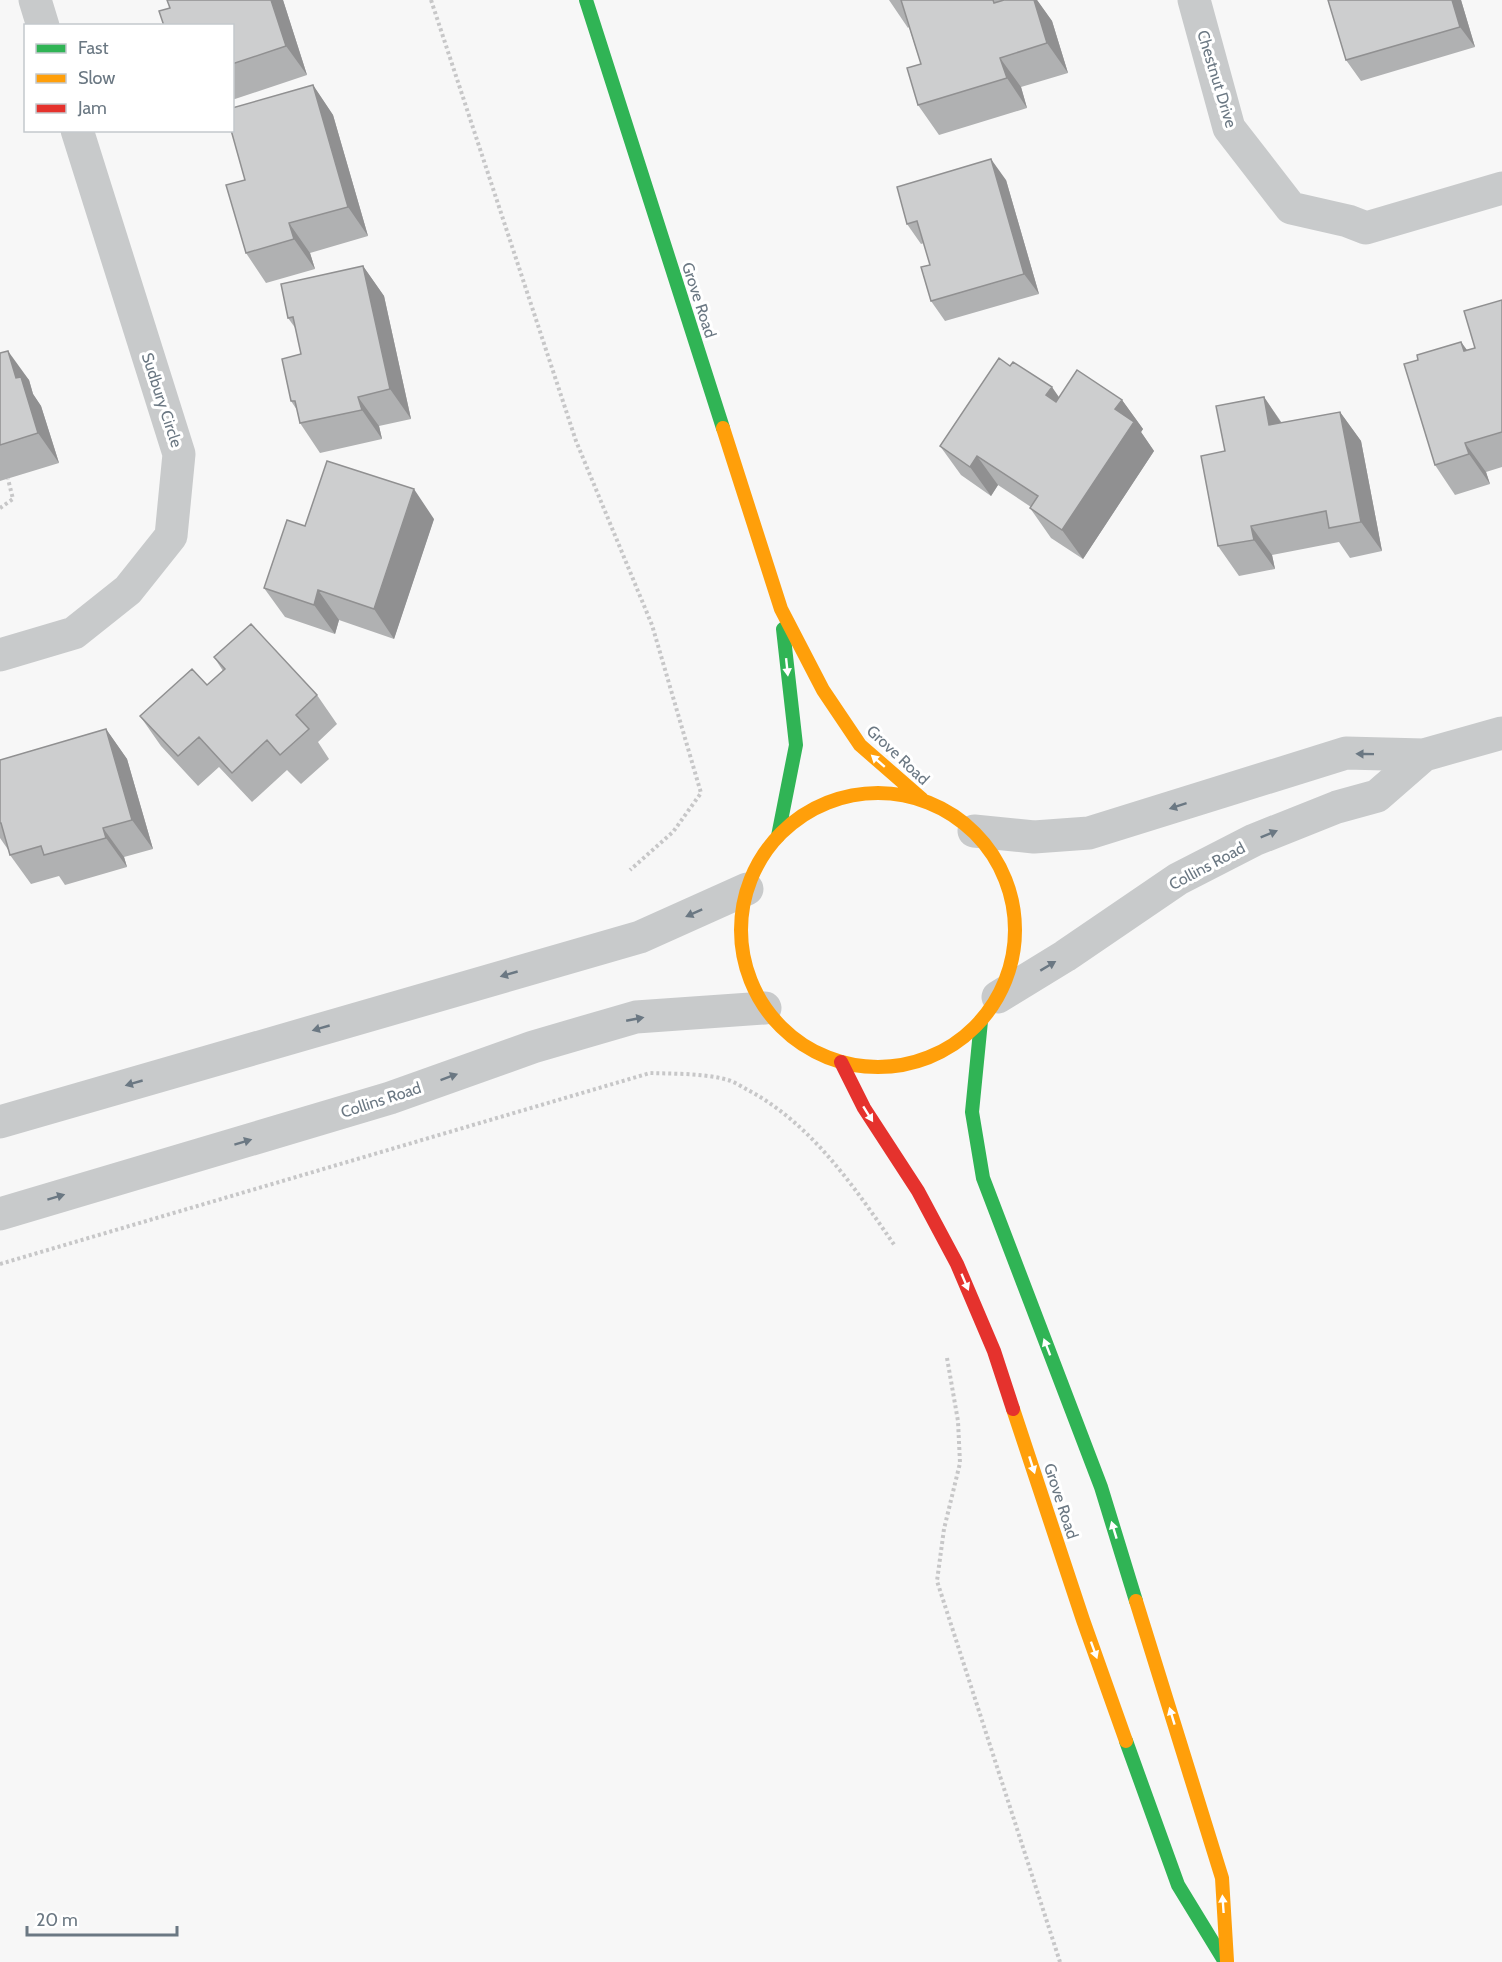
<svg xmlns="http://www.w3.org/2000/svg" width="1502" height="1962" viewBox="0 0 1502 1962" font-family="Cabin,sans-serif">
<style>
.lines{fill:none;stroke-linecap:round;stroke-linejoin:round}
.path{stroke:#c7c7c8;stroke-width:4;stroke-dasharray:3 3;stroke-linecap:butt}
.street{stroke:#c8cacb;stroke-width:33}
.fast{stroke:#30b455;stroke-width:14}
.slow{stroke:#ff9f0a;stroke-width:14}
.jam{stroke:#e5322d;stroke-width:14}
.wall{fill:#b0b1b2}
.shaded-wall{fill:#909091}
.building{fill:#cdcecf;stroke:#909091;stroke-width:1.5}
.oneway{fill:#fff}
.oneway2{fill:#6b7883}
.labels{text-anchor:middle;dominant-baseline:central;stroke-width:6;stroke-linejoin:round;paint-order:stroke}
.street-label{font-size:16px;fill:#6b7883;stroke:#fff}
</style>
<rect width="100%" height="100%" fill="#f7f7f7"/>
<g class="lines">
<path class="path" d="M431,0l145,441 76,184 49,168 -28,39 -43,38
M0,508l13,-9 -5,-20
M0,1264l650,-191c25,1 53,0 78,7 7,2 14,7 20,10 64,34 107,98 147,156
M947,1358l11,63 2,42 -16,66 -7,52 123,381"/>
<path class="street" d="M35,0l8,26
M1194,0l35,128 62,80 57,13 18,7 136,-40
M0,655l74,-22 54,-43 43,-54 8,-82 -102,-324
M974,831l60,6 55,-4 257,-80 78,2 78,-22
M998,997l67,-41 113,-77 76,-39 83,-33 40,-11 47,-41
M0,1122l640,-185 107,-48
M0,1214l390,-116 143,-51 103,-30 129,-9"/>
<path class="fast" d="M586,0l137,428
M778,836l18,-91 -13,-116
M981,1021l-9,91 11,66 118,309 35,114
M1126,1741l52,144 47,77"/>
<path class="slow" d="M723,428l58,181 42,81 37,55 62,54
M741 930a137 137 0 1 1 274 0a137 137 0 1 1-274 0Z
M1013,1409l70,211 43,121
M1136,1601l86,277 5,83"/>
<path class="jam" d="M841,1062l23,46 54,83 39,73 37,87 19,58"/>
</g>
<path class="wall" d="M167,0h116l24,75 -75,25v-74l-62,-18z
M889,0h148l15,21 16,52 -47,14 6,21 -88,27 -21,-30 3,-41 -12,-37 -1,1z
M1461,0l14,47 -114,34 -15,-21z
M313,85l20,30 35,121 -58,17 5,16 -49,14 -20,-30 -1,-73z
M1006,180l33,114 -94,27 -14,-20 -1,-36 -6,-22 -3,1 -14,-20z
M363,266l21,30 27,123 -32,7 3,13 -62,14 -20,-30 -3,-13 -6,-9 10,-47 -5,-25 -8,-11z
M1502,300v167l-16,5 4,12 -35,11 -20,-30 -17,-105 43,-18 6,8 8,-2z
M0,353l29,27 4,14 8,12 18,57 -59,18z
M1010,366l49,32 63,2 21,29 -2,3 13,19 -71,108 -32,-21 -21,-30 1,-1 -33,-22 -7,11 -30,-21 -21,-29z
M1264,397l18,26 58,-11 21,29 21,110 -32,7 -11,-16 -67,13 3,14 -36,7 -21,-30 7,-95z
M434,519l-40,120 -55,-19 -4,14 -50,-17 -21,-29 41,-62z
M214,657l103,38 20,29 -19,18 11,17 -28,25 -14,-14 -35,32 -33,-35 -21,19 -37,-40 -21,-30 67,-31 16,-14z
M106,729l21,30 26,90 -29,8 3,10 -62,18 -6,-9 -28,8 -21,-29 -1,-4 -9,-13v-78z"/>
<path class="shaded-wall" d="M271,0h12l24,75 -21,-29z
M1034,0h3l15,21 16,52 -21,-30z
M1452,0h9l14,47 -15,-20z
M1000,58l21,29 6,21 -20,-30z
M313,85l20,30 35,121 -20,-29z
M991,159l15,21 33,114 -15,-20z
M289,223l21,30 5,16 -21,-30z
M363,266l21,30 27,123 -21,-30z
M1461,342l21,29 -18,-20z
M8,351l21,29 4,14 8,12 18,57 -21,-30 -22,-55z
M1052,387l20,29 -26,-21z
M358,397l21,29 3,13 -20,-29z
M1264,397l20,30 -15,-2z
M1122,400l21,29 -2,3 13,19 -71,108 -21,-29 53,-121z
M1340,412l21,29 21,110 -21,-29z
M1465,443l21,29 4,12 -21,-30z
M977,456l21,29 -7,11 -21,-29z
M414,489l20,30 -40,120 -20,-30z
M1251,526l21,29 3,14 -21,-29z
M318,590l21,30 -4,14 -21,-29z
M106,729l21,30 26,90 -21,-29z
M103,828l21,29 3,10 -21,-29z"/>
<path class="building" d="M167,0h104l15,46 -54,18v-38h-68l-5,-15 11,-3z
M901,0h92l1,3 10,-3h30l13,43 -47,15 7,20 -89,27 -11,-37 14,-4z
M1328,0h124l8,27 -114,33z
M313,85l35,122 -59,16 5,16 -48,14 -20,-68 19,-5 -14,-50h1v-22z
M991,159l33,115 -93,27 -10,-34 9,-2 -13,-44 -10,3 -10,-37z
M363,266l27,123 -32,8 4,13 -62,13 -5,-22h-4l-9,-42 19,-5 -8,-37 -5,1 -7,-34z
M1502,300v132l-37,11 4,11 -34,11 -31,-101 14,-4 -1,-5 44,-13 3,9 11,-3 -11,-37z
M8,351l8,27 5,-1 17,56 -38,12v-92z
M999,358l11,8 3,-4 39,25 -6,8 10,7 21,-32 45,30 -7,9 19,13 -72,108 -32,-22 8,-12 -61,-40 -7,11 -30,-21z
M1264,397l5,28 71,-13 21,110 -32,6 -3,-17 -75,15 3,14 -36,6 -17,-90 24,-5 -9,-45z
M327,461l87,28 -40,120 -56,-19 -4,15 -50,-17 23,-68 18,6z
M251,624l66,71 -21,20 13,14 -29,26 -13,-15 -35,33 -33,-36 -21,19 -38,-40 52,-47 15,16 18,-16 -11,-12z
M106,729l26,91 -29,8 3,10 -62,17 -3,-9 -31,9 -9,-32h-1v-63z"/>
<defs><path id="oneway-solid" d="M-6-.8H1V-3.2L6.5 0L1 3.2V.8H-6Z" transform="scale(1.5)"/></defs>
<g class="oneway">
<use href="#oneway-solid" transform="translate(787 667) rotate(84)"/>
<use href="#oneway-solid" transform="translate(878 761) rotate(-139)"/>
<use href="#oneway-solid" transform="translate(868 1114) rotate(58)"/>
<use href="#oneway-solid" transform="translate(965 1282) rotate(67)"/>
<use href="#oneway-solid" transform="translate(1047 1347) rotate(-111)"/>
<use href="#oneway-solid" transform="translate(1032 1465) rotate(72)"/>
<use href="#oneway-solid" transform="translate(1114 1530) rotate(-107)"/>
<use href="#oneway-solid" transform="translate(1094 1650) rotate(70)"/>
<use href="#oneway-solid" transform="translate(1172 1716) rotate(-107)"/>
<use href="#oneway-solid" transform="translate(1223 1904) rotate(-94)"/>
</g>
<g class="oneway2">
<use href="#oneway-solid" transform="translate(1365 754) rotate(-179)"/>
<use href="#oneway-solid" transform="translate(1178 806) rotate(162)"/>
<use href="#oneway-solid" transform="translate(1269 834) rotate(-22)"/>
<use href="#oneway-solid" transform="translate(694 913) rotate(156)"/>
<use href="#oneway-solid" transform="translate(1048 966) rotate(-31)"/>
<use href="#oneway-solid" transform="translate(509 974) rotate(164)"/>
<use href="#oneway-solid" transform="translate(635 1019) rotate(-11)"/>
<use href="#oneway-solid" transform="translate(321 1028) rotate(164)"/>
<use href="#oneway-solid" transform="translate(449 1077) rotate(-20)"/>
<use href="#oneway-solid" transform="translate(134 1083) rotate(164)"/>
<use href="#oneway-solid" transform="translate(243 1142) rotate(-17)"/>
<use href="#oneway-solid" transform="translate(56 1197) rotate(-17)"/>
</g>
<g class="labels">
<g class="street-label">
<text transform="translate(1217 79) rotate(73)">Chestnut Drive</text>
<text transform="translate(699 300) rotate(72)">Grove Road</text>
<text transform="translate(162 400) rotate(72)">Sudbury Circle</text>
<text transform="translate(898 755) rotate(43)">Grove Road</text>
<text transform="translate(1207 866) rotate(-28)">Collins Road</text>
<text transform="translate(381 1100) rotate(-18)">Collins Road</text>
<text transform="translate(1061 1501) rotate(72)">Grove Road</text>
</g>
</g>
<rect x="24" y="24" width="210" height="108" fill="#ffffff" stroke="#c4c9cd" stroke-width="1.5"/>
<rect x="36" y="44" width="30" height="9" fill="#30b455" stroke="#c4c9cd" stroke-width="1.5"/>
<text x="78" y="54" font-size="18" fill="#6b7883">Fast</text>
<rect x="36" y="74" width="30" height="9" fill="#ff9f0a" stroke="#c4c9cd" stroke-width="1.5"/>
<text x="78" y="84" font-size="18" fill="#6b7883">Slow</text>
<rect x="36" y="104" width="30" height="9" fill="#e5322d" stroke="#c4c9cd" stroke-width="1.5"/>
<text x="78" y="114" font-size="18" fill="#6b7883">Jam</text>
<path d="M27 1926v9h150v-9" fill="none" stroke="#6b7883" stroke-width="3"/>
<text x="36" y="1926" font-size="18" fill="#6b7883" stroke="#ffffff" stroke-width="4.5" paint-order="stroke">20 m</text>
</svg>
